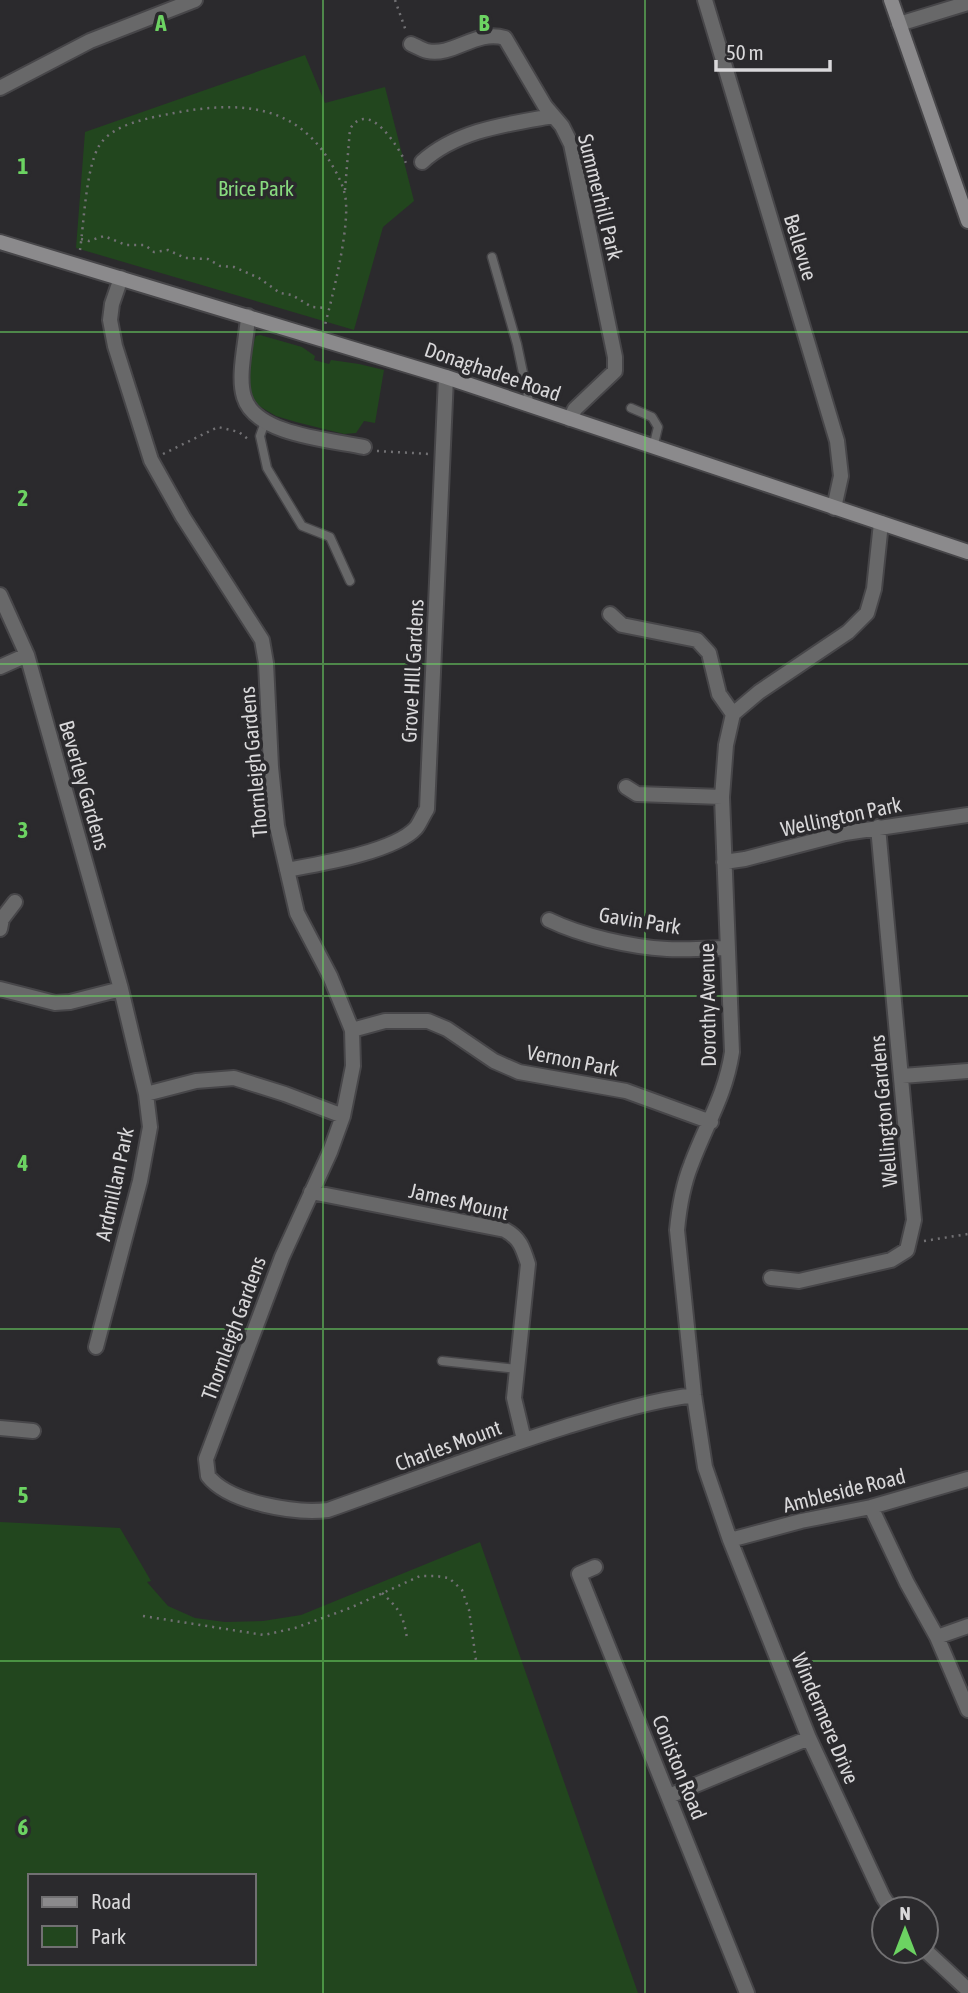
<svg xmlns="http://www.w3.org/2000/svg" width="968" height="1993" viewBox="0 0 968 1993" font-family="'Asap Condensed',sans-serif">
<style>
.green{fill:#22461e;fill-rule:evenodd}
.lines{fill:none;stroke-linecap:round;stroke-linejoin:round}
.lane-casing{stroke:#474649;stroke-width:11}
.street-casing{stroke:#474649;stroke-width:18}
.secondary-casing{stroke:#474649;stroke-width:18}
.path{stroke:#727174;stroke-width:2.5;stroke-dasharray:2 5;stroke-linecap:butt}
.lane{stroke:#686869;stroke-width:8}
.street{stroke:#686869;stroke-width:14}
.secondary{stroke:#8b8a8c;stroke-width:14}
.grid{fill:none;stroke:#6cd362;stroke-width:2;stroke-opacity:0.55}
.labels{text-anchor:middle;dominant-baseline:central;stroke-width:7;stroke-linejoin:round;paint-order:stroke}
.park-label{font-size:21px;fill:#88db7f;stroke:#2b2a2d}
.street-label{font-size:21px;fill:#d9d8da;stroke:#2b2a2d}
.grid-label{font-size:23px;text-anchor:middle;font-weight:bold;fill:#6cd362;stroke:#2b2a2d;stroke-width:7;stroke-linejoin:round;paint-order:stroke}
</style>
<rect width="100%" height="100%" fill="#2b2a2d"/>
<path class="green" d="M305,55l20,48 60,-16 29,114 -31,26 -29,103 -278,-82 9,-116z
M260,335l42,12 13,9 -1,4 15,4 2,-4 28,4 25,6 -9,53 -11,-2 -8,12 -12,1 -48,-12 -20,-6 -17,-10 -11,-16v-6l2,-33 6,-15z
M0,1522l120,6 31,53 -4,1 21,24 27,12 30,4 38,-1 38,-6 179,-73 158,451h-638zM30,1876h224v87h-224z"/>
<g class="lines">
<g class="lane-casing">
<path id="lane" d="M492,257l25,87 13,62
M631,408l21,9 6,10 -5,21
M265,422l-5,14 7,32 35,58 28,11 20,44
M442,1361l75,8"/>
</g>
<g class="street-casing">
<path id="street" d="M705,0l132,441 4,35 -7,32
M899,24l69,-21
M411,44c5,2 11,6 16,7 26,6 49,-22 78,-13l40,68 17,20 9,18 44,213v14l-40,38 -5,10
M0,88l90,-47 105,-41
M422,162c35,-32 86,-38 131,-46
M121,278l-9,26 -2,16 5,26 36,114 32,57 79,123 4,23 5,104 6,59 20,87 33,63 22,54 1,36 -10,50 -13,36 -48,105 -76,202 2,17c21,27 88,38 120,34 79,-28 157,-58 237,-83 43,-13 84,-26 129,-32
M248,316c-1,23 -11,59 -4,81 11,38 87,43 120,50
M881,523l-7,66 -7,24 -19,19 -89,60 -26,22 -7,31 -4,52 10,255c-7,45 -26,72 -41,113 -8,20 -12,44 -14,65l17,165 11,72 25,73 79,198 74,159 8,12
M0,595l27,60 94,334 25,105 4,33 -10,54 -44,166
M610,614l12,11 75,15 12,13 10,41 14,20
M0,667l27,-12
M626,787l11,7 85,3
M724,862l21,-3 100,-26 123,-18
M287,870c32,-6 107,-18 129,-42 4,-5 7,-13 11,-19l19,-432
M549,920c33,16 82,27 118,29 20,1 41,-1 61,-1
M0,929l2,-10 13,-17
M0,989l55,14 15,-1 51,-13
M352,1030l33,-9h43l19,8 47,32 25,11 107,19 85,31
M902,1076l66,-5
M146,1094l50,-13 38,-3 51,16 58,22
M311,1192l194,38c15,8 18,18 23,34l-14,134 10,42
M771,1278l28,3 92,-21 16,-10 7,-30 -36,-393
M0,1428l33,3
M871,1507l36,76 30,54 31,73
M730,1540l71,-19 70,-14 97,-28
M595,1567l-16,7 168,419
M937,1637l31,-11
M669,1796l140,-58
M926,1951l42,39"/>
</g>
<g class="secondary-casing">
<path id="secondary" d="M891,0l77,221
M0,242l446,135 522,175"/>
</g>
<path class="path" d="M395,0l11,31
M345,190l5,-61c19,-31 48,18 56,34
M81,239l8,2 15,-5 22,9h19l9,7 14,-2 17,8 23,1 12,7 14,1 25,11 21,15 12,2 20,12 15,1
M80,250c4,-28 6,-82 19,-104 11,-19 41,-26 60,-30 62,-13 128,-20 168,41 7,11 15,24 18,38 6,29 -12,99 -20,130
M377,451l53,3
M163,454l55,-27 21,5 10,8
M924,1241l44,-7
M382,1593c17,16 21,21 25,45
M143,1616l121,19 31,-7 55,-20 70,-32h16l13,2 13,12 7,20 7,50"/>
<use href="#lane" class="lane"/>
<use href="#street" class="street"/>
<use href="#secondary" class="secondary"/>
</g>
<path class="grid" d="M323,0v1993M645,0v1993M0,332h968M0,664h968M0,996h968M0,1329h968M0,1661h968"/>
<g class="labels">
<g class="park-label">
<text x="256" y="188">Brice Park</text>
</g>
<g class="street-label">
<text transform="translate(601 197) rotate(76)">Summerhill Park</text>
<text transform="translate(801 247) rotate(73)">Bellevue</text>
<text transform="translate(493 371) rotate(19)">Donaghadee Road</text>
<text transform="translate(412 671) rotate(-87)">Grove HIll Gardens</text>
<text transform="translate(253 762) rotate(-95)">Thornleigh Gardens</text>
<text transform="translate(85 785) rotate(74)">Beverley Gardens</text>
<text transform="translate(841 816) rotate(-12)">Wellington Park</text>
<text transform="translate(640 920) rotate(9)">Gavin Park</text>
<text transform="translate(707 1005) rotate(-91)">Dorothy Avenue</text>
<text transform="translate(573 1060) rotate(11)">Vernon Park</text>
<text transform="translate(883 1111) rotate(-95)">Wellington Gardens</text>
<text transform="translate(114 1184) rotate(-78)">Ardmillan Park</text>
<text transform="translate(459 1201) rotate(13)">James Mount</text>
<text transform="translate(233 1328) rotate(-70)">Thornleigh Gardens</text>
<text transform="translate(448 1445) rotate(-20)">Charles Mount</text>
<text transform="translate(844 1490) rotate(-14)">Ambleside Road</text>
<text transform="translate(826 1718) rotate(67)">Windermere Drive</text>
<text transform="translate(680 1767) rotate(68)">Coniston Road</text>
</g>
</g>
<g class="grid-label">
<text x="161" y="31">A</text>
<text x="484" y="31">B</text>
<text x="23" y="174">1</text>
<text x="23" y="506">2</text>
<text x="23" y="838">3</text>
<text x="23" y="1171">4</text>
<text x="23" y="1503">5</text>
<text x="23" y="1835">6</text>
</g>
<rect x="28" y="1874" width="228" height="91" fill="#2b2a2d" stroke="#717072" stroke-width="2"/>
<rect x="42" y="1897" width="35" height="10" fill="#8b8a8c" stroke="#717072" stroke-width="2"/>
<text x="91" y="1909" font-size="21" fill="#d9d8da">Road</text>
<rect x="42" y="1926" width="35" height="21" fill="#22461e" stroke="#717072" stroke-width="2"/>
<text x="91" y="1944" font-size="21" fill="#d9d8da">Park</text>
<g transform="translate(905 1930)"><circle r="33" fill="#2b2a2d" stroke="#717072" stroke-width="2"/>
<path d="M0-5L12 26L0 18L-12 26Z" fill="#6cd362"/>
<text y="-10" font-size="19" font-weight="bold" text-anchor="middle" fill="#d9d8da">N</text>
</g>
<path d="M716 60v10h114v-10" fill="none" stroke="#d9d8da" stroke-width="3.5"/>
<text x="726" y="60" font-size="21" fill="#d9d8da" stroke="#2b2a2d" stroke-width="5" paint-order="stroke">50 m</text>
</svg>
